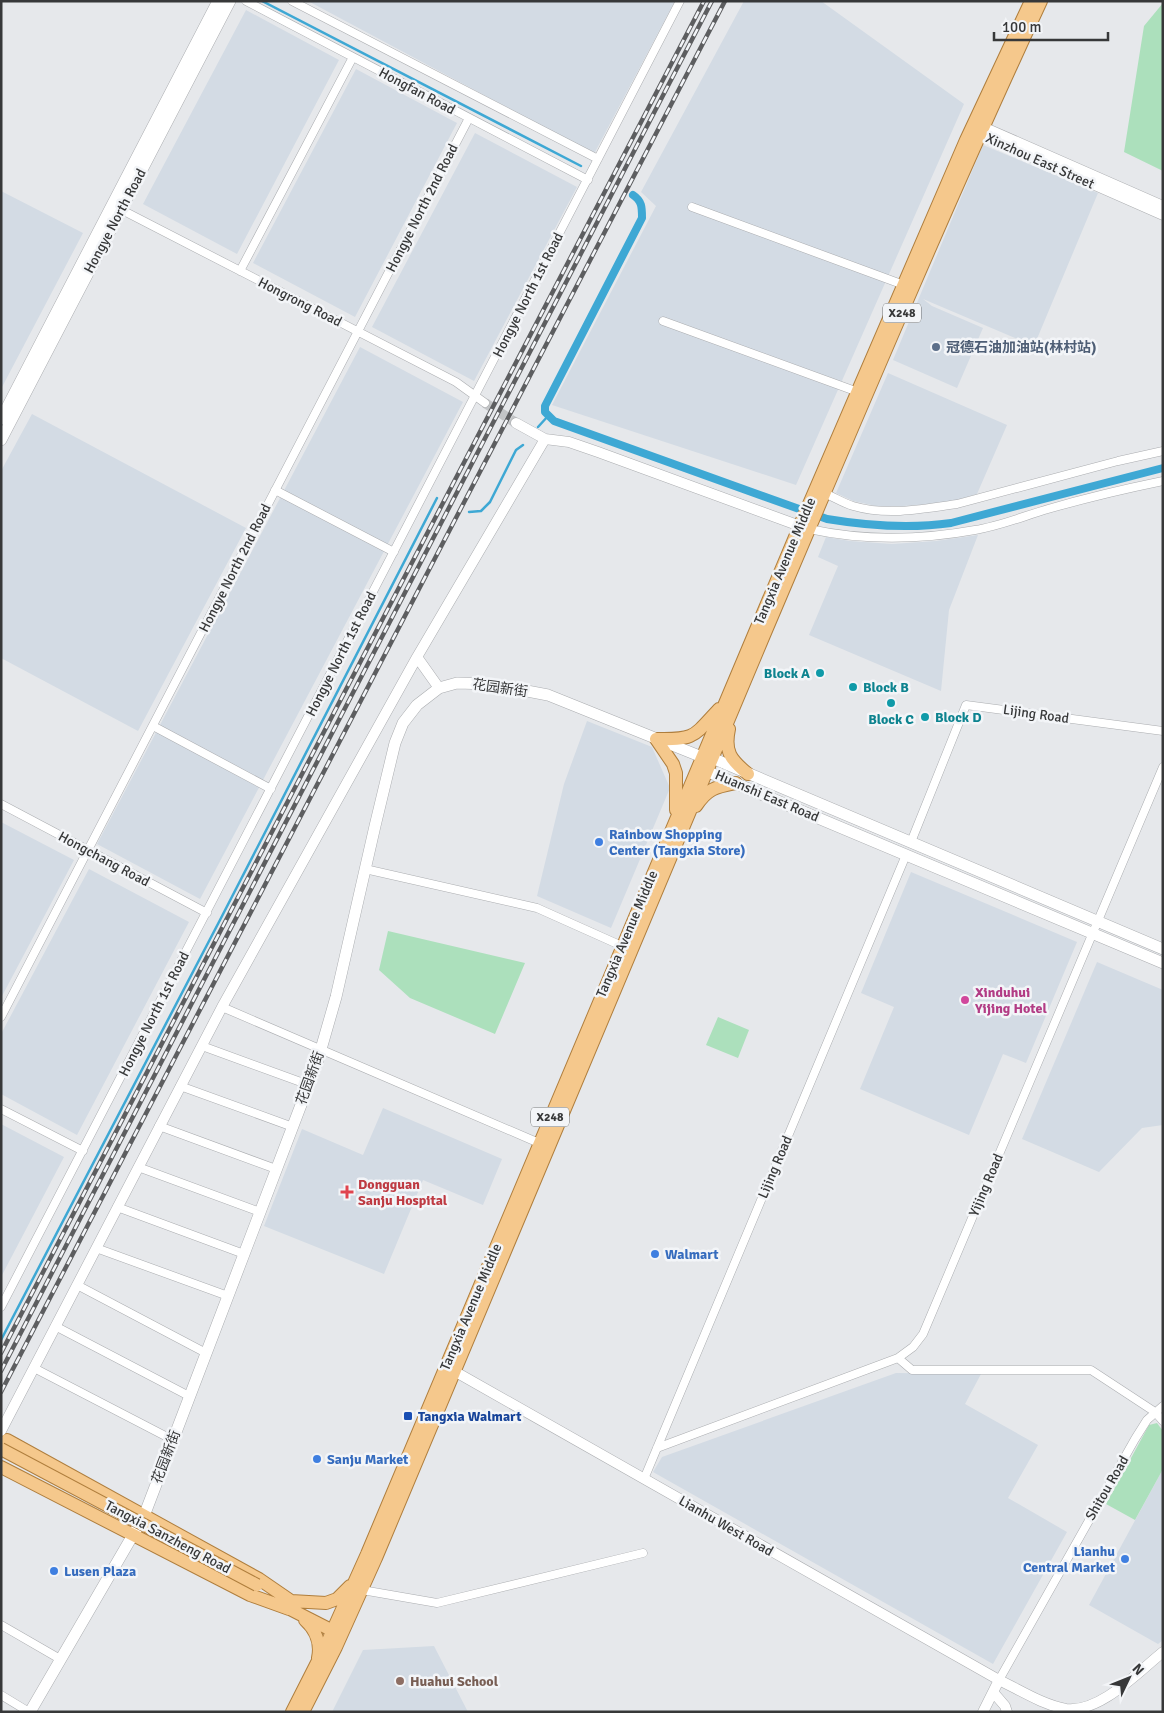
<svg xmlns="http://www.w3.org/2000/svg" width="1164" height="1713" viewBox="0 0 1164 1713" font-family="Signika,'Noto Sans SC',sans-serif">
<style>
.built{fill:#d3dbe4}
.green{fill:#ace0bc}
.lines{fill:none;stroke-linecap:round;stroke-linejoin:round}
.stream{stroke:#3ea8d4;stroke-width:2.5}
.canal{stroke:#3ea8d4;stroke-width:8}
.tertiary-tunnel{stroke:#c3c5c7;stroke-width:10;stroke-dasharray:10 5;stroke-linecap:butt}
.minor-casing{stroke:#abadb0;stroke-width:9}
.tertiary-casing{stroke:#abadb0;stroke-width:11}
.secondary-casing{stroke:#abadb0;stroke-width:12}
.primary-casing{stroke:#af7e3d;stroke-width:14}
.minor{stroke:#fff;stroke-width:8}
.tertiary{stroke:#fff;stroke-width:10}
.secondary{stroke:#fff;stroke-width:11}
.primary{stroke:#f5c88c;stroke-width:12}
.rail-casing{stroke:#5d5e60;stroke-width:4.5}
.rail{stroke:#f3f5f8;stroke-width:2.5;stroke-dasharray:8;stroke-linecap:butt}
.primary-bridge-casing{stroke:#af7e3d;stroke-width:14;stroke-linecap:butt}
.primary-bridge{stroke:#f5c88c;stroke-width:12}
.service-dot{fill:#5c6f8a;stroke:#f3f5f8;stroke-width:2}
.culture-dot{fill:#0f9aa8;stroke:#f3f5f8;stroke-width:2}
.shop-dot{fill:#3f7fe0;stroke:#f3f5f8;stroke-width:2}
.hotel-dot{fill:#d1479c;stroke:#f3f5f8;stroke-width:2}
.health-dot{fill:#e0444e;stroke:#f3f5f8;stroke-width:2}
.transit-dot{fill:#1a4fb4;stroke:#f3f5f8;stroke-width:2}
.education-dot{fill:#8d6e63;stroke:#f3f5f8;stroke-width:2}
.labels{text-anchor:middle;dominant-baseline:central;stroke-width:5;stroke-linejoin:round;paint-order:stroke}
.shield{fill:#f3f5f8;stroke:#6f7172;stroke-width:1}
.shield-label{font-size:12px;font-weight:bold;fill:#373839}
.street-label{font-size:14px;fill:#373839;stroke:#f3f5f8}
.service-label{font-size:14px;font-weight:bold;fill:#4e5e75;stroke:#f3f5f8;text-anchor:start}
.culture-label{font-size:14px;font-weight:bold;fill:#0d838f;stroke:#f3f5f8;text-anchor:start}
.shop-label{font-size:14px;font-weight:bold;fill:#366cbe;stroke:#f3f5f8;text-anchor:start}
.hotel-label{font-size:14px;font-weight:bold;fill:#b23c85;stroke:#f3f5f8;text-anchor:start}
.health-label{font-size:14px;font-weight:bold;fill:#be3a42;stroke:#f3f5f8;text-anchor:start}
.transit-label{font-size:14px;font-weight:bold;fill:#164399;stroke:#f3f5f8;text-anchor:start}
.education-label{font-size:14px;font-weight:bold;fill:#785e54;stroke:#f3f5f8;text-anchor:start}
</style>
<rect width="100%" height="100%" fill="#e6e8eb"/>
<path class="built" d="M308,1h367l-81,153z
M744,1h77l143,103 -168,381 -244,-80 104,-199 -15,-14z
M246,10l93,50 -102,194 -94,-50z
M356,69l101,54 -102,194 -102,-54z
M475,133l102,54 -103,194 -102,-54z
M983,145l115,48 -64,153 -111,-47 9,7 51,22 -26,60 -64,-28z
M1,191l82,42 -82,156z
M360,347l103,55 -263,497 -103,-55z
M888,373l119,52 -30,69 -20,6 -25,4 -29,2h-27l-23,-5 -17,-8z
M32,414l214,114 -108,203 -137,-73v-187z
M978,535l-29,75 -8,81 -132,-56 29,-69 -20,-9 8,-20 24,4 42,3 44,-3z
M587,721l65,26 18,41 -59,140 -74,-32 27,-112z
M1,822l73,38 -73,138z
M89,869l100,53 -112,213 -76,-41v-60z
M911,872l166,70 -51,121 -23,-9 -34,81 -109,-46 34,-82 -33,-14z
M1097,962l66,28v135l-21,3 -43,44 -77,-33z
M383,1108l119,51 -19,46 -60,-25 -39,94 -120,-48 38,-97 61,26z
M1,1124l63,33 -63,120z
M896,1373l85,1 -16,30 73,41 -30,53 59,34 -74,132 -340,-192 9,-15z
M1163,1469v171l-5,4 -69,-39z
M434,1646l34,66h-136l31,-62z"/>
<path class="green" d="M1163,3v168l-39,-19 20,-126z
M388,931l137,32 -30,71 -85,-36 -31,-28z
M718,1017l31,13 -11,28 -32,-13z
M1157,1423l6,8v38l-28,51 -29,-16 43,-79z"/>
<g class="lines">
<path class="stream" d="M262,1l319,165
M538,427l10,-11
M469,512l12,-1 9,-9 26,-52 7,-5
M1,1340l219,-420 217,-422"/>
<path class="canal" d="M633,195c9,6 9,12 9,23l-97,188v6l9,9 273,98c42,7 82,10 124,4l212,-55"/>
<path class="tertiary-tunnel" d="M485,403l31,20"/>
<g class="minor-casing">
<path id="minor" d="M246,1l342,179
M292,1l306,158
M692,207l212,78
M118,208l338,174 29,21
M240,271l113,-214
M663,321l195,71
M275,490l119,62
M824,493c10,4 19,10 29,13 34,10 70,3 104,-2l161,-43 45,-10
M809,529c55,12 111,11 166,1 25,-4 49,-14 73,-21 38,-11 76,-20 115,-28
M153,726l118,63
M1,804l206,109
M911,842l55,-137 197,26
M365,869l172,39 85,38
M222,1007l317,136
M1,1017l468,-899
M202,1046l107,39
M180,1086l113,41
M1,1109l82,42
M159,1126l117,43
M138,1167l122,45
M117,1207l127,47
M96,1248l132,48
M77,1285l129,68
M1,1307l679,-1306
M55,1326l134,70
M898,1358l14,12h179l64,42 8,9
M34,1368l139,72
M657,1448l241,-90 15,-11 10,-13 240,-567
M644,1479l262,-624
M362,1590l75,13 206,-50
M1,1625l59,34
M999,1680l136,-241 12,-19 16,-14
M1,1695l28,17"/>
</g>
<g class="tertiary-casing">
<path id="tertiary" d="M976,127h7l180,79
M976,131l3,3 184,81
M516,423l29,16 24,3 29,10 202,74
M417,657l22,31
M454,1371l545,309c21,10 44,25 67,29 34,4 72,-37 97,-57
M1,1431l221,-424 195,-350 128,-218
M993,1692l12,14 2,6
M983,1712l16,-32"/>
</g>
<g class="secondary-casing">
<path id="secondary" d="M1,419l217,-418
M1,440l229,-439
M704,764l2,7 457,192
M30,1712l114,-196 173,-453 19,-66 39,-171 20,-83 8,-20 14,-18 22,-17 18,-5 33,1 58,11 154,62 10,1 451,191"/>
</g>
<g class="primary-casing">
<path id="primary" d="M729,729c-5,23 2,31 19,45
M656,739l17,25 3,9v37
M656,739c39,1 37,-2 63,-30
M696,806c12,-18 20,-19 40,-23
M7,1440l252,139 32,22 35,2 11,-4 13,-13
M1,1467l249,128 39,14
M282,1605l51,26
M305,1620c11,10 16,24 13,38
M292,1712l35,-69 40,-89 436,-1036 163,-378 65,-139
M303,1712l33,-65 40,-89c128,-306 256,-612 386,-918 91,-214 181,-428 279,-639"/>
</g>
<use href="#minor" class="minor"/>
<use href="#tertiary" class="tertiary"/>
<use href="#secondary" class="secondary"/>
<use href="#primary" class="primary"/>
<g class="rail-casing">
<path id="rail" d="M1,1353l703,-1352
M1,1371l711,-1370
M1,1392l724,-1391"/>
</g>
<use href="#rail" class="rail"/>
<g class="primary-bridge-casing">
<path id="primary-bridge" d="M1,1449l256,136"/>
</g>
<use href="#primary-bridge" class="primary-bridge"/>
</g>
<circle class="service-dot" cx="936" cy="347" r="5"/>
<g class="culture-dot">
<circle cx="820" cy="673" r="5"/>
<circle cx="853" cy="687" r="5"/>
<circle cx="891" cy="703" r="5"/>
<circle cx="925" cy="717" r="5"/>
</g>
<g class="shop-dot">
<circle cx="599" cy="842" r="5"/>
<circle cx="655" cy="1254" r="5"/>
<circle cx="317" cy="1459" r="5"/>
<circle cx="1125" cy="1559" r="5"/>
<circle cx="54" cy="1571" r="5"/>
</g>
<circle class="hotel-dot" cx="965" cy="1000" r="5"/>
<path class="health-dot" d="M344.5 1184.5h5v5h5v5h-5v5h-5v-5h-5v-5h5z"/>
<rect class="transit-dot" x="403" y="1411" width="10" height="10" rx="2.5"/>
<circle class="education-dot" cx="400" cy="1681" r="5"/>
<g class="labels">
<g class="shield">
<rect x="883" y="303.5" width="38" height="19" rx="4"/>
<rect x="531" y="1107.5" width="38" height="19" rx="4"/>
</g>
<g class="shield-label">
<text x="902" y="313">X248</text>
<text x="550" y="1117">X248</text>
</g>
<g class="street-label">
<text transform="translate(417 91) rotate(28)">Hongfan Road</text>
<text transform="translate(1040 161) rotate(24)">Xinzhou East Street</text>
<text transform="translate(422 208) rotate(-63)">Hongye North 2nd Road</text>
<text transform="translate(115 221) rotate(-62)">Hongye North Road</text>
<text transform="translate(528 295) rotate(-63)">Hongye North 1st Road</text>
<text transform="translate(300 302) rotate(27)">Hongrong Road</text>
<text transform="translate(785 561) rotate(-67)">Tangxia Avenue Middle</text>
<text transform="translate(235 568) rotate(-63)">Hongye North 2nd Road</text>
<text transform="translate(341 654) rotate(-63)">Hongye North 1st Road</text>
<text transform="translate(500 688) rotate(8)">花园新街</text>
<text transform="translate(1036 714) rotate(8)">Lijing Road</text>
<text transform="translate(767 796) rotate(23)">Huanshi East Road</text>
<text transform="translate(104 859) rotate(28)">Hongchang Road</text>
<text transform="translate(627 934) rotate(-67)">Tangxia Avenue Middle</text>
<text transform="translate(154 1014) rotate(-63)">Hongye North 1st Road</text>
<text transform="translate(310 1078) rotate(-70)">花园新街</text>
<text transform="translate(775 1167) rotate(-67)">Lijing Road</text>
<text transform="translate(986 1185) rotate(-67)">Yijing Road</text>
<text transform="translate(471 1307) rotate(-67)">Tangxia Avenue Middle</text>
<text transform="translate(166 1457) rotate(-69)">花园新街</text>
<text transform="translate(1107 1488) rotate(-60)">Shitou Road</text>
<text transform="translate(726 1526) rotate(30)">Lianhu West Road</text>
<text transform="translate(168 1537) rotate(28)">Tangxia Sanzheng Road</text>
</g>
<g class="service-label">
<text x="946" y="347">冠德石油加油站(林村站)</text>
</g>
<g class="culture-label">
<text x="810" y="673" text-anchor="end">Block A</text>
<text x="863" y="687">Block B</text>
<text x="935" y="717">Block D</text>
<text x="891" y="719" text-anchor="middle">Block C</text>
</g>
<g class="shop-label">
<text x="609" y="834">Rainbow Shopping<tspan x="609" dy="16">Center (Tangxia Store)</tspan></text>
<text x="665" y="1254">Walmart</text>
<text x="327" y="1459">Sanju Market</text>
<text x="1115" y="1551" text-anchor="end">Lianhu<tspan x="1115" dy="16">Central Market</tspan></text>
<text x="64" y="1571">Lusen Plaza</text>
</g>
<g class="hotel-label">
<text x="975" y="992">Xinduhui<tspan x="975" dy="16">Yijing Hotel</tspan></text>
</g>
<g class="health-label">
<text x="358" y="1184">Dongguan<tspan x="358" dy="16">Sanju Hospital</tspan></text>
</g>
<g class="transit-label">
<text x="418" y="1416">Tangxia Walmart</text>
</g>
<g class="education-label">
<text x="410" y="1681">Huahui School</text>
</g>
</g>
<rect width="1164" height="1713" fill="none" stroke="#373839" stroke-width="5"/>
<g transform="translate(1129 1678) rotate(47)" stroke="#f3f5f8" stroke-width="4" paint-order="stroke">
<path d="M0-4L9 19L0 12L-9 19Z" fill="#373839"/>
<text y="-8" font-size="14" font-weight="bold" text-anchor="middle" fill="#373839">N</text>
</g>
<path d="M994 32v8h114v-8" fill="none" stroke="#373839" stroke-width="2.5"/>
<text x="1002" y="32" font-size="15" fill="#373839" stroke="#f3f5f8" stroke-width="4" paint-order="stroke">100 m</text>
</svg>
